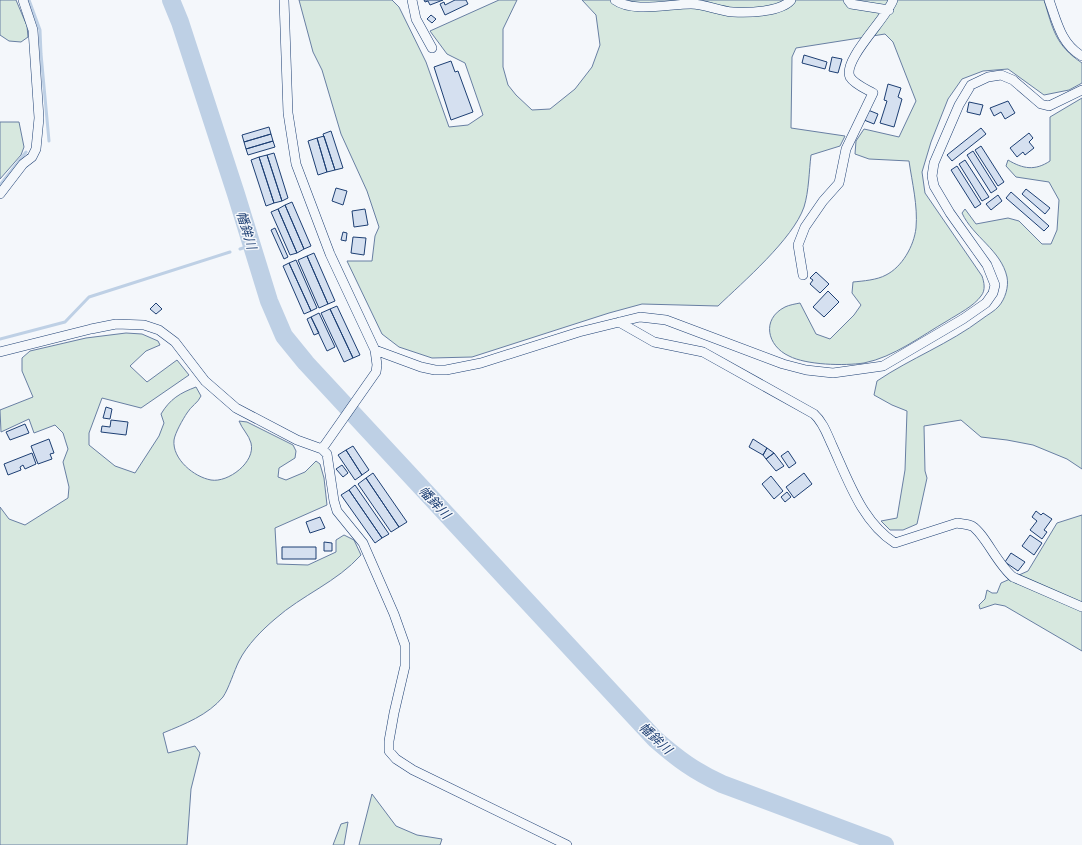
<svg xmlns="http://www.w3.org/2000/svg" width="1082" height="845" viewBox="0 0 1082 845" font-family="Montserrat,'Noto Sans JP',sans-serif">
<style>
.green{fill:#d7e8df;stroke:#687fa3}
.lines{fill:none;stroke-linecap:round;stroke-linejoin:round}
.stream{stroke:#bed0e5;stroke-width:3}
.river{stroke:#bed0e5;stroke-width:18}
.building{fill:#d5e0f0;stroke:#1d3f73}
.street-casing{stroke:#1d3f73;stroke-width:10}
.street{stroke:#f4f7fb;stroke-width:9}
.labels{text-anchor:middle;dominant-baseline:central;stroke-width:3;stroke-linejoin:round;paint-order:stroke}
.water-label{font-size:13px;font-style:italic;fill:#1d3f73;stroke:#f4f7fb}
</style>
<rect width="100%" height="100%" fill="#f4f7fb"/>
<path class="green" d="M0,0h16l11,26 1,11 -7,5 -12,-1 -9,-6z
M299,0h93l7,7 27,55 23,65 19,-2 15,-10 -18,-52 -18,-9 -17,-23 69,-31h18l-14,29v38l5,18 8,10 16,15 18,-1 25,-20 17,-22 8,-22 -4,-30 -14,-15h462c9,29 11,45 38,63v20l-13,7 -25,5 -36,-26 -25,2 -21,8 -14,20 -17,43 -9,30 3,21 57,83c2,6 4,14 -1,20 -7,10 -23,18 -34,25 -26,15 -53,36 -83,42 -20,3 -58,2 -75,-7 -22,-10 -28,-37 -4,-49 4,-2 10,-3 15,-4l16,31 14,5 24,-24 7,-10 -9,-12 1,-11c10,-1 24,-2 33,-7 16,-8 28,-29 30,-47 2,-22 -4,-46 -7,-67l-40,-2 -14,-5 1,-13 8,-12 35,8 17,-36 -23,-59 -8,-8 -89,14 -4,9 -1,71 54,8 -5,10 -29,9c-2,16 -2,36 -7,52 -11,32 -61,75 -86,99l-76,-2 -33,9 -137,44 -40,1 -33,-11 -17,-13 -35,-73h25l3,-25 4,-9 -12,-36 -26,-57 -19,-64 -9,-18z
M1082,98v371l-15,-10 -34,-14 -26,-5 -26,-3 -20,-17 -37,6 1,45 2,7 -10,46 -14,6h-13l-9,-9 16,-3 8,-48 2,-59 -15,-6 -18,-10 3,-14c34,-23 72,-37 105,-62 5,-4 13,-8 17,-13 6,-7 10,-19 8,-29 -6,-27 -34,-40 -45,-64l3,-4 11,15 32,-6 11,3 23,23h9l6,-14 2,-30 -10,-18 -33,-5 -10,-11 2,-6c15,9 27,11 42,1v-44z
M0,122h19l5,25 -3,8 -21,24z
M126,333l16,1 16,7 2,4 -14,6 -16,15 17,16 30,-22 12,15 -48,33 -39,-10 -13,35v12l26,21 20,7 24,-37 5,-13 -3,-9c9,-15 19,-21 35,-27l5,9c-3,7 -10,10 -14,17 -4,6 -12,20 -13,27 -2,19 20,37 37,40 17,3 45,-18 40,-37 -2,-8 -9,-14 -12,-22l8,1 46,23 3,6 -1,7 -16,10 -1,9 8,3 19,-8 11,-11 4,3 4,14 3,27 -52,23 2,36 31,1 28,-13v-12l8,-5 10,5 7,15c-24,27 -59,40 -86,64 -13,11 -28,26 -36,42 -5,10 -10,27 -16,36 -15,18 -38,27 -60,36l5,20 27,-7 5,7 -9,36 -4,56h-187v-338l9,12 16,6 43,-27 1,-11 -6,-25 5,-13 -5,-16 -8,-8 -21,8 -5,-14 -28,13 -1,-22 33,-13 -11,-26v-13l8,-7 56,-13z
M1082,515v136l-77,-45 -10,-2 -15,5 -1,-4 6,-6 2,-9 5,3h5l4,-10 27,-12 29,-48z
M372,794l24,32 21,9 25,4 -2,6h-81z
M348,822l-4,23h-11l8,-21z"/>
<g class="lines">
<path class="stream" d="M29,0l11,30 1,24 8,87
M0,185l26,-33
M240,249l12,-4
M0,339l65,-17 24,-25 141,-45"/>
<path class="river" d="M171,0l9,22 56,172 33,107 15,35 22,27 349,376c23,20 39,32 67,45l163,61"/>
</g>
<path class="building" d="M424,0h19l-13,5 -2,-4 -3,1z
M455,0h11l2,4 -23,11 -5,-11 4,-2 1,3z
M431,15l5,4 -4,4 -5,-4z
M804,55l23,7 -2,7 -23,-6z
M832,57l10,2 -4,14 -9,-2z
M451,61l4,11 3,-1 15,41 -22,8 -17,-53z
M888,84l13,4 -3,9 4,2 -8,28 -14,-4 7,-22 -3,-1z
M1008,101l7,12 -10,6 -4,-7 -7,4 -4,-8z
M969,102l14,3 -3,10 -13,-3z
M868,110l10,4 -4,10 -10,-4z
M269,127l2,7 -27,8 -2,-7z
M981,128l5,6 -34,27 -5,-6z
M331,131l12,37 -8,2 -12,-36z
M1029,133l4,5 -4,4 5,6 -9,7 -2,-3 -6,5 -7,-9z
M271,134l2,7 -27,8 -2,-7z
M324,136l11,34 -8,2 -10,-34z
M317,138l10,34 -9,3 -10,-34z
M273,141l2,6 -27,8 -2,-6z
M981,146l23,36 -6,4 -23,-36z
M973,151l24,38 -6,4 -24,-38z
M274,153l14,45 -6,3 -15,-46z
M267,155l15,46 -8,2 -15,-46z
M259,157l15,46 -8,3 -15,-46z
M965,160l24,37 -7,4 -23,-37z
M957,166l24,38 -6,4 -24,-38z
M336,188l11,3 -4,14 -11,-4z
M1026,189l24,19 -5,6 -23,-20z
M1011,192l38,34 -5,5 -38,-33z
M998,195l4,6 -11,9 -5,-6z
M292,202l19,44 -7,3 -19,-44z
M285,205l19,44 -7,4 -19,-44z
M278,209l19,44 -7,2 -19,-43z
M365,209l3,16 -14,2 -2,-16z
M275,228l13,29 -4,2 -13,-29z
M343,232l4,1 -1,8 -5,-1z
M353,237l13,1 -2,17 -13,-2z
M314,253l21,48 -7,3 -21,-48z
M307,256l21,48 -9,4 -21,-48z
M296,260l21,48 -6,3 -22,-48z
M289,263l22,48 -7,3 -21,-48z
M816,272l13,12 -9,9 -10,-9 3,-4 -3,-2z
M828,291l11,11 -15,15 -11,-10z
M156,303l6,6 -6,5 -6,-5z
M337,306l23,49 -7,3 -23,-49z
M330,309l23,49 -9,4 -23,-49z
M319,313l16,34 -8,4 -16,-34z
M311,317l8,16 -5,2 -7,-16z
M106,407l6,2 -2,10 -7,-1z
M111,420l17,2 -2,13 -25,-3 1,-6 8,1z
M25,424l4,9 -19,7 -4,-8z
M49,439l5,14 -4,1 2,5 -14,5 -7,-18z
M753,439l14,9 -4,7 -14,-8z
M353,446l16,24 -7,5 -16,-25z
M767,448l7,5 -8,6 -3,-4z
M346,450l16,25 -7,5 -17,-25z
M788,451l8,12 -7,5 -8,-12z
M32,453l4,11 -11,5 -2,-4 -3,2 1,3 -13,5 -4,-11z
M774,453l10,13 -8,5 -10,-12z
M342,465l6,8 -5,4 -7,-8z
M373,473l34,49 -8,5 -33,-49z
M804,473l8,11 -18,14 -8,-11z
M771,476l12,15 -9,8 -12,-15z
M366,478l33,49 -8,5 -33,-48z
M355,485l34,49 -7,4 -33,-48z
M349,490l33,48 -7,5 -34,-48z
M787,492l4,5 -6,5 -4,-5z
M1036,511l5,4 2,-2 9,6 -8,11 3,2 -5,7 -12,-9 7,-9 -5,-4z
M320,517l5,11 -15,5 -4,-11z
M1030,535l12,8 -8,12 -12,-9z
M324,542l8,1v8h-8z
M282,547h34v12h-34z
M1011,553l14,9 -7,9 -13,-9z"/>
<g class="lines">
<g class="street-casing">
<path id="street" d="M284,0l4,113 8,51 34,90 45,96 2,15 -1,7 -54,77
M412,0l4,19 16,29
M615,0c18,13 54,4 76,4 14,0 28,7 42,8 15,1 48,0 58,-12
M848,0l3,4 38,6
M1049,0c8,22 12,44 33,56
M0,194l23,-30 9,-7 4,-8 3,-31 -6,-88 -10,-30
M803,275l-5,-30 7,-18 18,-26 16,-18 7,-34 27,-56c-7,-4 -19,-9 -23,-16 -8,-17 37,-59 43,-77
M619,322l35,20 49,10 111,62c9,8 13,20 18,31 16,35 30,77 63,98l62,-20c5,1 10,1 15,3 13,8 25,38 41,51l69,30
M375,350l46,17 14,3h11l35,-7 98,-31 61,-15 26,3 117,44 23,6 27,3 50,-7 80,-47 23,-16 7,-10 2,-8 -8,-20 -37,-52 -16,-27 -2,-10 2,-13 25,-58 12,-20 17,-8 13,-2 12,5 28,24 8,2 33,-16
M0,352l91,-23 25,-5 28,1 15,5 16,12 30,39 31,27 61,32 25,9 5,5 7,47 3,10 26,32 31,71 11,31v21l-11,47 -5,28v10l7,8 17,11 154,75"/>
</g>
<use href="#street" class="street"/>
</g>
<g class="labels">
<g class="water-label">
<text transform="translate(247 230) rotate(73)">幡鉾川</text>
<text transform="translate(435 502) rotate(47)">幡鉾川</text>
<text transform="translate(656 738) rotate(43)">幡鉾川</text>
</g>
</g>
</svg>
